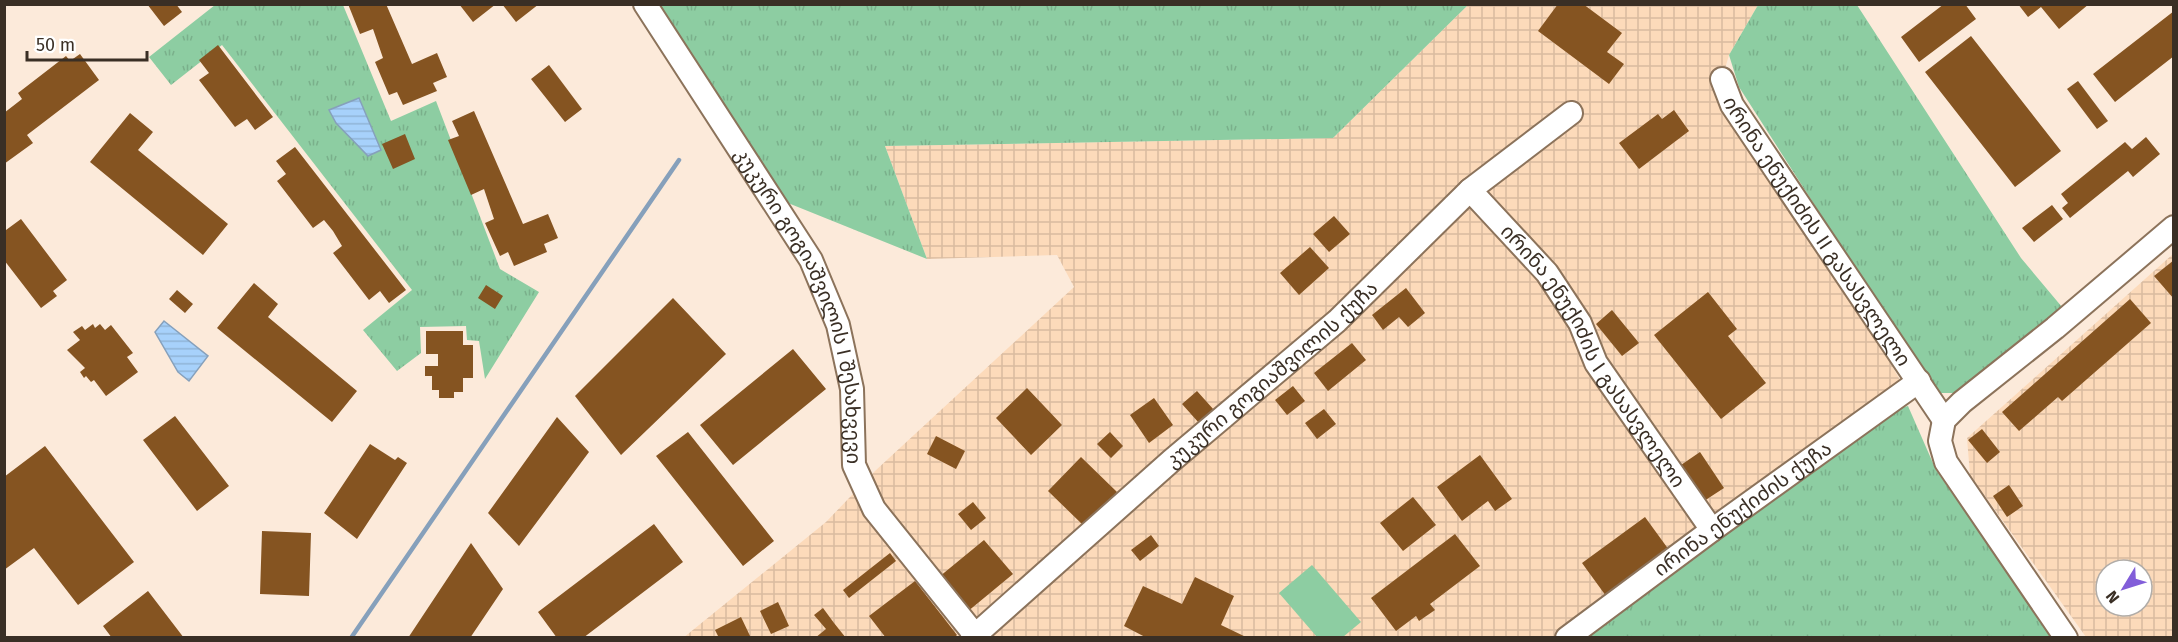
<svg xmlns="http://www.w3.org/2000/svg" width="2178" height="642" viewBox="0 0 2178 642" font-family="'Fira Sans','Noto Sans Georgian',sans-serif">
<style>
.industrial{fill:url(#industrial-grid);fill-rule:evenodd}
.grass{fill:url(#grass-tufts)}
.park{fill:#8dcda2}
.water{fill:url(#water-rules);stroke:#86a0bb;stroke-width:1.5}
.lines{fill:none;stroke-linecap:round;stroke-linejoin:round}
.stream{stroke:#86a0bb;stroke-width:4.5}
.building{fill:#855421}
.minor-casing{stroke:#8c735b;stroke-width:26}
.minor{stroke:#fff;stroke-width:22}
.labels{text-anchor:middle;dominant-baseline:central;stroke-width:6;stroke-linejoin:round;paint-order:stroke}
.street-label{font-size:20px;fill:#3a2f25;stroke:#fff}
</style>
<defs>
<pattern id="industrial-grid" width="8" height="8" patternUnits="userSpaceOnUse" patternTransform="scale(1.5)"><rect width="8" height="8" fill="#fcdaba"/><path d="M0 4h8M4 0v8" fill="none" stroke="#d9bba0"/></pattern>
<pattern id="grass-tufts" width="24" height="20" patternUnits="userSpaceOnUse" patternTransform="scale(1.5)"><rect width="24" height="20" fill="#8dcda2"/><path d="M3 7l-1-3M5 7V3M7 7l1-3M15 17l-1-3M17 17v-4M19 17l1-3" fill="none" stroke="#7ab08b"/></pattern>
<pattern id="water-rules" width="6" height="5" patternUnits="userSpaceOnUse" patternTransform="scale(1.5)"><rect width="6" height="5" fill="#a7d1fb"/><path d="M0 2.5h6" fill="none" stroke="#90b4d7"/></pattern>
</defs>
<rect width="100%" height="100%" fill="#fceada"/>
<path class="industrial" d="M1468,5h290l-29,50 -7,24 71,115 110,191 -345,252 -875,1 143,-116 49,-51 199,-184 -17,-32 -130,4 -42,-113 448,-8z
M2173,254v383h-87l-116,-162 -3,-37zM2106,570h36v36h-36z"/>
<path class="grass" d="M215,5h128l48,116 45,-20 64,168 39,23 -54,87 -6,-38 -12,-1 -1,-14 -46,1 1,26 -24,18 -34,-41 49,-40 -190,-245 -51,40 -22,-28z
M652,5h816l-135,133 -448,8 42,113 -144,-58z
M1758,5h99l164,253 41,49 -106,86h-21l-196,-306 -10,-32z
M1908,406l28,64 117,167 -473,1 302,-225z"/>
<path class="park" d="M1312,565l49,57 -18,15h-26l-38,-44z"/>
<path class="water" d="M359,98l22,52 -13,6 -32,-33 -7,-13z
M164,321l44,35 -19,25 -11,-9 -23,-40z"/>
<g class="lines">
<path class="stream" d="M351,638l328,-478"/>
</g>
<path class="building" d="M147,4h29l6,8 -18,14z
M348,4h38l26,60 25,-11 10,24 -14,6 4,8 -34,14 -6,-13 -8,3 -14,-33 8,-4 -10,-29 -13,5z
M459,4h37l-23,18z
M502,4h37l-23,18z
M1558,4h25l39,29 -15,19 17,12 -15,20 -71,-53z
M1944,4h21l11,15 -57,43 -18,-25z
M2018,4h71l-30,25 -18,-22 -13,10z
M2174,11v45l-59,46 -22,-28z
M1971,36l90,115 -46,36 -90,-115z
M218,45l55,72 -18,13 -8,-11 -12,8 -36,-47 10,-7 -10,-13z
M80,54l19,26 -72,55 6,8 -29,21v-51l18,-14 -4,-6 48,-37 4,5z
M549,65l33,44 -17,13 -34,-43z
M2078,81l30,40 -11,8 -30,-40z
M1674,110l15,21 -50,38 -20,-26 39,-29 4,5z
M474,111l49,113 25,-10 10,24 -14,6 3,8 -33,14 -6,-14 -8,4 -15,-33 9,-4 -10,-30 -13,6 -23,-55 11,-4 -7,-15z
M130,113l23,19 -15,18 90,74 -25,31 -113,-93z
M405,134l10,25 -22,10 -11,-25z
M2146,137l14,17 -27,23 -5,-6 -58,47 -8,-10 6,-5 -7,-9 64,-52 7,7z
M295,147l111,143 -17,13 -9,-12 -11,9 -36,-47 9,-7 -9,-15 -9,-11 -11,8 -36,-47 9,-7 -10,-13z
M2052,205l11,14 -29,23 -12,-14z
M1334,216l16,18 -21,18 -16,-18z
M21,219l46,61 -14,11 4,5 -16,12 -37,-48v-33l2,3z
M1310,247l19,21 -30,27 -19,-22z
M2174,260v39l-20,-23z
M254,283l24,21 -10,13 89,74 -25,31 -115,-94z
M486,285l17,11 -8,13 -17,-11z
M1406,288l19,25 -17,14 -9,-10 -16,13 -11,-15z
M177,290l16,14 -8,9 -16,-14z
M1708,292l29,37 -9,7 38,47 -45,36 -67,-84z
M673,298l53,56 -105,101 -46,-59z
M2130,299l21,24 -89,78 -4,-4 -39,34 -17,-19z
M1612,310l27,33 -17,13 -26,-32z
M93,324l2,4 5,-4 5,6 6,-5 22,28 -6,4 11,15 -32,24 -12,-16 -3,2 -5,-6 -2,2 -4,-6 5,-4 -18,-18 13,-10 -7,-8 9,-6 3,4z
M426,331h37v14h10v33h-10v14h-9v6h-15v-8h-7v-14h-7v-10h13v-12h-12z
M1352,343l14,17 -38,31 -14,-18z
M793,349l33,40 -93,76 -33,-40z
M1293,386l12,15 -18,14 -12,-15z
M1027,388l35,37 -31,30 -35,-37z
M1197,391l17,19 -15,13 -17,-19z
M1154,398l19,27 -24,18 -19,-28z
M1324,409l12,15 -19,15 -12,-16z
M175,416l54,70 -32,25 -54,-71z
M557,417l32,35 -70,94 -31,-33z
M1982,429l18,23 -13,11 -19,-23z
M688,432l86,109 -31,25 -87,-110z
M1110,432l13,14 -12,12 -14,-14z
M936,436l29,15 -9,18 -29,-15z
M370,444l25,16 3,-3 9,6 -50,76 -33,-26z
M45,446l89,116 -56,43 -44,-57 -30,22v-93z
M1700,452l24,36 -20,13 -23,-36z
M1480,455l32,44 -17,12 -7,-10 -26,20 -25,-34z
M1081,457l36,35 -33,34 -36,-35z
M2009,485l14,21 -16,11 -14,-21z
M1413,497l23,28 -33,26 -23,-28z
M973,502l13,16 -15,12 -13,-16z
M1645,517l24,33 -63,46 -24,-33z
M654,524l29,38 -100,76h-26l-19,-26z
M262,531l49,2 -2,63 -49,-2z
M1455,534l25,32 -50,38 5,6 -16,11 -3,-5 -20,15 -25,-33z
M1151,535l8,11 -19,15 -9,-11z
M984,540l29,34 -46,38 -28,-35z
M471,543l32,46 -33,49h-62z
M890,553l6,8 -47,37 -6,-8z
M1195,577l39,19 -13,29 27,13h-101l-23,-12 19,-40 39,18z
M915,581l42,54 -3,3h-68l-17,-22z
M148,591l36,47h-72l-9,-12z
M778,602l11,24 -18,8 -11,-23z
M823,608l11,15 12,15h-31l11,-9 -12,-14z
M741,617l10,21h-32l-4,-8z"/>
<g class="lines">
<g class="minor-casing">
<g id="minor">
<path id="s1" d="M645,4l166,256 27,65 14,64 2,76 20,44 101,126 -2,3"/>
<path id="s2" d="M1722,79l10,26 212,315"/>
<path id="s3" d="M1470,190l77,83 33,50 16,40 116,167"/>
<path id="s4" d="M972,638l199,-177 166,-140 133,-131 101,-77"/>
<path id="s5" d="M1567,638l145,-108 207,-149"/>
<path d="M2066,638l-120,-176 -6,-21 4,-21 18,-18 93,-74 119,-101"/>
</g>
</g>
<use href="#minor" class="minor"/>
</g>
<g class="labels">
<g class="street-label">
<text stroke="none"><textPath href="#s2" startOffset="180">ირინა ენუქიძის II გასასვლელი</textPath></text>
<text stroke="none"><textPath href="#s1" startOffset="345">კუკური გოგიაშვილის I შესახვევი</textPath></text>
<text stroke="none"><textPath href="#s3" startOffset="208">ირინა ენუქიძის I გასასვლელი</textPath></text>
<text stroke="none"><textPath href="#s4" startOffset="399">კუკური გოგიაშვილის ქუჩა</textPath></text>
<text stroke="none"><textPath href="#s5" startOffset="218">ირინა ენუქიძის ქუჩა</textPath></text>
</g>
</g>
<rect width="2178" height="642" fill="none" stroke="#3a2f25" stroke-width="12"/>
<g transform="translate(2124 588) rotate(232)"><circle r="28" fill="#ffffff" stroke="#b0aca8" stroke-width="1.5"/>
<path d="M0-4.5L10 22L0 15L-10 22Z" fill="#825ed9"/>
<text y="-9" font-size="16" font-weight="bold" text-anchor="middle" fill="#3a2f25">N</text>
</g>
<path d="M27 51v9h120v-9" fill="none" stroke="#3a2f25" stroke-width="3"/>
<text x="36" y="51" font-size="18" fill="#3a2f25" stroke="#ffffff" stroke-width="4.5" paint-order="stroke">50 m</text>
</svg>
